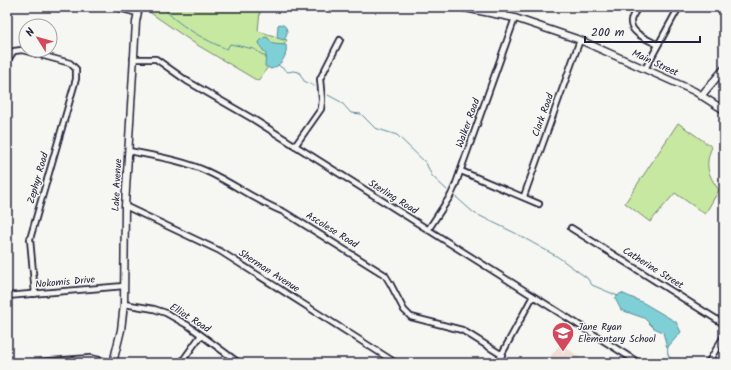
<svg xmlns="http://www.w3.org/2000/svg" width="731" height="370" viewBox="0 0 731 370" font-family="Kalam,sans-serif">
<style>
.built{fill:#efded7}
.green{fill:#c7e8a1;stroke:#74856e}
.water{fill:#7fd0d6;stroke:#5a8a98}
.lines{fill:none;stroke-linecap:round;stroke-linejoin:round}
.stream{stroke:#5a8a98;stroke-width:1}
.street-casing{stroke:#22223b;stroke-width:8}
.secondary-casing{stroke:#22223b;stroke-width:9}
.street{stroke:#f6f6f2;stroke-width:4.5}
.secondary{stroke:#f6f6f2;stroke-width:6}
.labels{text-anchor:middle;dominant-baseline:central;stroke-width:3;stroke-linejoin:round;paint-order:stroke}
.street-label{font-size:10px;fill:#22223b;stroke:#f6f6f2}
.poi-label{font-size:10px;fill:#22223b;stroke:#f6f6f2;text-anchor:start}
</style>
<rect width="100%" height="100%" fill="#f6f6f2"/>
<filter id="ink" filterUnits="userSpaceOnUse"><feTurbulence type="fractalNoise" baseFrequency=".025" numOctaves="2"/><feDisplacementMap in="SourceGraphic" scale="8" xChannelSelector="R" yChannelSelector="G"/><feConvolveMatrix kernelMatrix="1 2 1 2 8 2 1 2 1" color-interpolation-filters="sRGB"/></filter>
<g filter="url(#ink)">
<path class="built" d="M561,343l25,20h-41z"/>
<path class="green" d="M142,7h81l37,4 -2,20 29,9 -29,41 -64,-38z
M678,123l34,24c-8,18 -4,28 7,43l-14,24 -30,-21 -25,29 -25,-19z"/>
<path class="water" d="M280,24c8,1 9,10 4,16l-7,-2 1,-13z
M267,37l6,7 13,1c2,10 -5,21 -15,24l-6,-3 1,-12 -6,-8 -1,-4 4,-4z
M621,293l21,9 34,20 5,10 -14,16 -4,-16 -9,-4 -10,-10 -23,-8 -6,-12z"/>
<g class="lines">
<path class="stream" d="M163,7c11,16 45,35 64,42l3,-5 24,5 13,9
M278,65l10,7 5,-1 6,1 5,9 10,5
M328,95l13,7 10,11 10,1 14,14 22,7 29,28 6,13 15,14
M456,197l18,16 41,20 43,24 29,21 5,7 26,11
M668,347c-2,10 2,11 10,16"/>
<g class="street-casing">
<path id="street" d="M115,7l22,6
M638,7c-2,4 -7,10 -7,14 -1,13 19,19 27,24
M503,14l2,-7
M133,59h23l31,22 66,38 386,244
M7,61l7,-10 8,-1 48,13 6,6v10l-46,160 5,55
M645,69l34,-62
M295,146l26,-37 1,-9 -2,-21 20,-39
M129,151c25,5 53,9 77,20 27,12 50,30 78,41l101,63 5,8 14,27 7,7 51,13 40,25
M461,171l78,33
M524,196l56,-156
M125,206l95,45 176,112
M571,228l153,96
M428,230l23,-35 4,-9 60,-168
M7,296l117,-10
M124,304l30,5 12,4 23,13 50,37
M24,363l66,-5 23,5
M181,363l20,-28
M497,363l36,-67
M708,363l16,-27"/>
</g>
<g class="secondary-casing">
<path id="secondary" d="M460,7l55,11 65,22 114,51 30,19
M701,96l23,-27
M113,363l8,-33 3,-26 1,-98 11,-184 3,-15"/>
</g>
<use href="#street" class="street"/>
<use href="#secondary" class="secondary"/>
</g>
</g>
<defs>
<g id="school-pin" transform="scale(1.15)"><path d="M0 17L-7.5 6A9.5 9.5 0 1 1 7.5 6Z" fill="#d1495b" stroke="#f6f6f2"/><path d="M0-5L7-2L0 1L-7-2ZM-4 1L0 2.5L4 1V4Q0 6-4 4Z" fill="#fff"/></g>
</defs>
<g fill-rule="evenodd">
<use href="#school-pin" x="563" y="333"/>
</g>
<g class="labels">
<g class="street-label">
<text transform="translate(655 63) rotate(25)">Main Street</text>
<text transform="translate(543 115) rotate(-70)">Clark Road</text>
<text transform="translate(468 123) rotate(-70)">Walker Road</text>
<text transform="translate(38 178) rotate(-74)">Zephyr Road</text>
<text transform="translate(117 185) rotate(-87)">Lake Avenue</text>
<text transform="translate(393 197) rotate(32)">Sterling Road</text>
<text transform="translate(332 230) rotate(32)">Ascolese Road</text>
<text transform="translate(653 268) rotate(32)">Catherine Street</text>
<text transform="translate(269 271) rotate(33)">Sherman Avenue</text>
<text transform="translate(65 282) rotate(-5)">Nokomis Drive</text>
<text transform="translate(190 318) rotate(32)">Elliot Road</text>
</g>
<g class="poi-label">
<text x="578" y="327">Jane Ryan<tspan x="578" dy="12">Elementary School</tspan></text>
</g>
</g>
<rect width="731" height="370" fill="none" stroke="#f6f6f2" stroke-width="24"/>
<rect x="12" y="12" width="707" height="346" fill="none" stroke="#22223b" stroke-width="1.5" filter="url(#ink)"/>
<g transform="translate(38 38) rotate(307)"><circle r="19" fill="#f6f6f2" stroke="#a1a1a9"/>
<path d="M0-3L7 15L0 10L-7 15Z" fill="#d1495b"/>
<text y="-6" font-size="11" font-weight="bold" text-anchor="middle" fill="#22223b">N</text>
</g>
<path d="M585 36v6h115v-6" fill="none" stroke="#22223b" stroke-width="2"/>
<text x="591" y="36" font-size="12" fill="#22223b" stroke="#f6f6f2" stroke-width="3" paint-order="stroke">200 m</text>
</svg>
